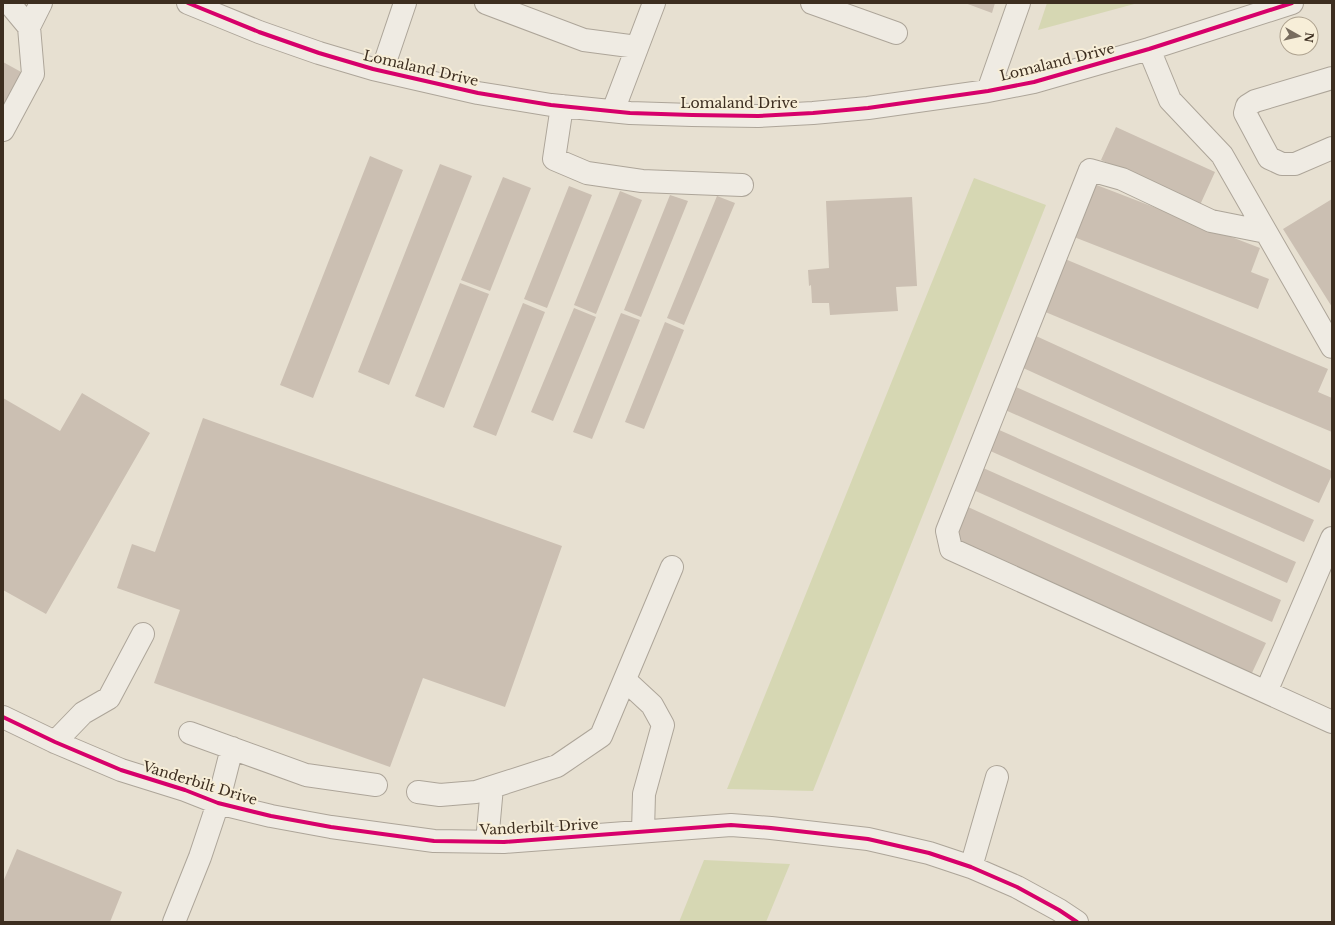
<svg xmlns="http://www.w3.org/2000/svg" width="1335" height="925" viewBox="0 0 1335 925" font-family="'Libre Baskerville',serif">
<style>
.green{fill:#d6d7b3}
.building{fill:#cbbfb2}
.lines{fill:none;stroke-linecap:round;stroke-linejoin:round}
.minor-casing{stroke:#ada599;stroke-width:24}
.minor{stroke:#efebe3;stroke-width:22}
.cycleway-casing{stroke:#f7eed8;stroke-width:6}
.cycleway{stroke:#d6006c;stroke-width:4}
.labels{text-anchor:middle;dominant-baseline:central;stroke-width:4;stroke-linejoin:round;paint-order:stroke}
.street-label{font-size:14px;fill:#3d2e20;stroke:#f7eed8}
</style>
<rect width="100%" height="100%" fill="#e7e0d1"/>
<path class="green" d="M1047,3h91l-100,27z
M974,178l72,27 -233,586 -86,-2z
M704,860l86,4 -24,58h-87z"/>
<path class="building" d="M965,3h30l-3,10z
M3,62l20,11 -20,35z
M1116,127l99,45 -15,33 -99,-45z
M370,156l33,14 -90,228 -33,-13z
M440,164l32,12 -83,209 -31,-13z
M503,177l28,11 -41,103 -29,-11z
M1094,184l166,64 -9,24 18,7 -11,30 -184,-72z
M569,186l23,9 -45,113 -23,-9z
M620,191l22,9 -46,114 -22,-9z
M670,195l18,6 -47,116 -17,-7z
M717,196l18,7 -51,122 -17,-7z
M912,197l5,89 -21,1 2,24 -68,4 -1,-12h-17l-1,-18 -2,1 -1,-16 21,-2 -3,-67z
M1332,199v108l-49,-78z
M1065,259l263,110 -10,23 14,6v34l-289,-121z
M460,283l29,11 -45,114 -29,-12z
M523,303l22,9 -49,124 -23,-9z
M574,308l22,9 -43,104 -22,-9z
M621,313l19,7 -48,119 -19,-7z
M665,322l19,8 -40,99 -19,-7z
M1036,336l296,135v4l-13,28 -298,-136z
M1014,386l300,134 -10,22 -301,-133z
M82,393l68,40 -104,181 -43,-24v-192l57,33z
M203,418l359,128 -57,161 -82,-29 -33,89 -236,-84 26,-73 -63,-22 15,-44 23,8z
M997,429l299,133 -9,21 -299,-133z
M981,467l300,133 -9,22 -301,-133z
M968,507l298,136 -15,32 -297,-137z
M17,849l105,43 -12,30h-107v-40z"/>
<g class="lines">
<g class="minor-casing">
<path id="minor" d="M9,3l20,24
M188,3l71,29 60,21 54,16 105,24 73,12 79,8 62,2 66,1 55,-3 55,-5 120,-17 46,-9 115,-33 143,-46
M486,3l98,37 53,7
M812,3l84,30
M1149,49l21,51 52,55 110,192
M382,71l23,-68
M1332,78l-77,23 -8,5 -2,7 24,45 13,6h13l37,-16
M988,91l31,-88
M562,106l-8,53 33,14 55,8 100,4
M613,111l41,-108
M3,130l30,-56 -4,-47 12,-24
M1266,232l-55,-11 -89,-42 -32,-9 -143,361 4,18 381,173
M625,680l27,25 11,20 -19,69 -1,37
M1266,692l66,-154
M3,717l52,25 66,28 64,20 33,13 53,13 60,11 103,14 70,1 227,-17 40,3 97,11 61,14 42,14 46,20 42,23 18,12
M190,733l116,42 70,10
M55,742l28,-29 26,-15 34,-64
M418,792l22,3 36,-3 81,-26 44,-30 71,-169
M487,842l5,-55
M971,867l26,-90
M174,922l26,-65 18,-54 14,-55"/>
</g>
<use href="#minor" class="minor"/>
<g class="cycleway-casing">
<path id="cycleway" d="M188,3l71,29 60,21 54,16 105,24 73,12 79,8 62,2 66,1 55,-3 55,-5 120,-17 46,-9 115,-33 143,-46
M3,717l52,25 66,28 64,20 33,13 53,13 60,11 103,14 70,1 227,-17 40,3 97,11 61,14 42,14 46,20 42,23 18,12"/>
</g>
<use href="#cycleway" class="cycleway"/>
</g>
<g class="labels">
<g class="street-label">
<text transform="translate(1057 62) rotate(-14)">Lomaland Drive</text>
<text transform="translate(421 68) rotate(13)">Lomaland Drive</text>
<text x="739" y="103">Lomaland Drive</text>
<text transform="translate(200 783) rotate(17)">Vanderbilt Drive</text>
<text transform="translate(539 827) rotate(-3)">Vanderbilt Drive</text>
</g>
</g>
<rect width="1335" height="925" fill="none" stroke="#3d2e20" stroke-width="8"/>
<g transform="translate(1299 36) rotate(98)"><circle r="19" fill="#f7eed8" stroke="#ada18e"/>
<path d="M0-3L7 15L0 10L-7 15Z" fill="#786c5e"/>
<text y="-6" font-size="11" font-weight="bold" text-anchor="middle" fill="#3d2e20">N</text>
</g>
</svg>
